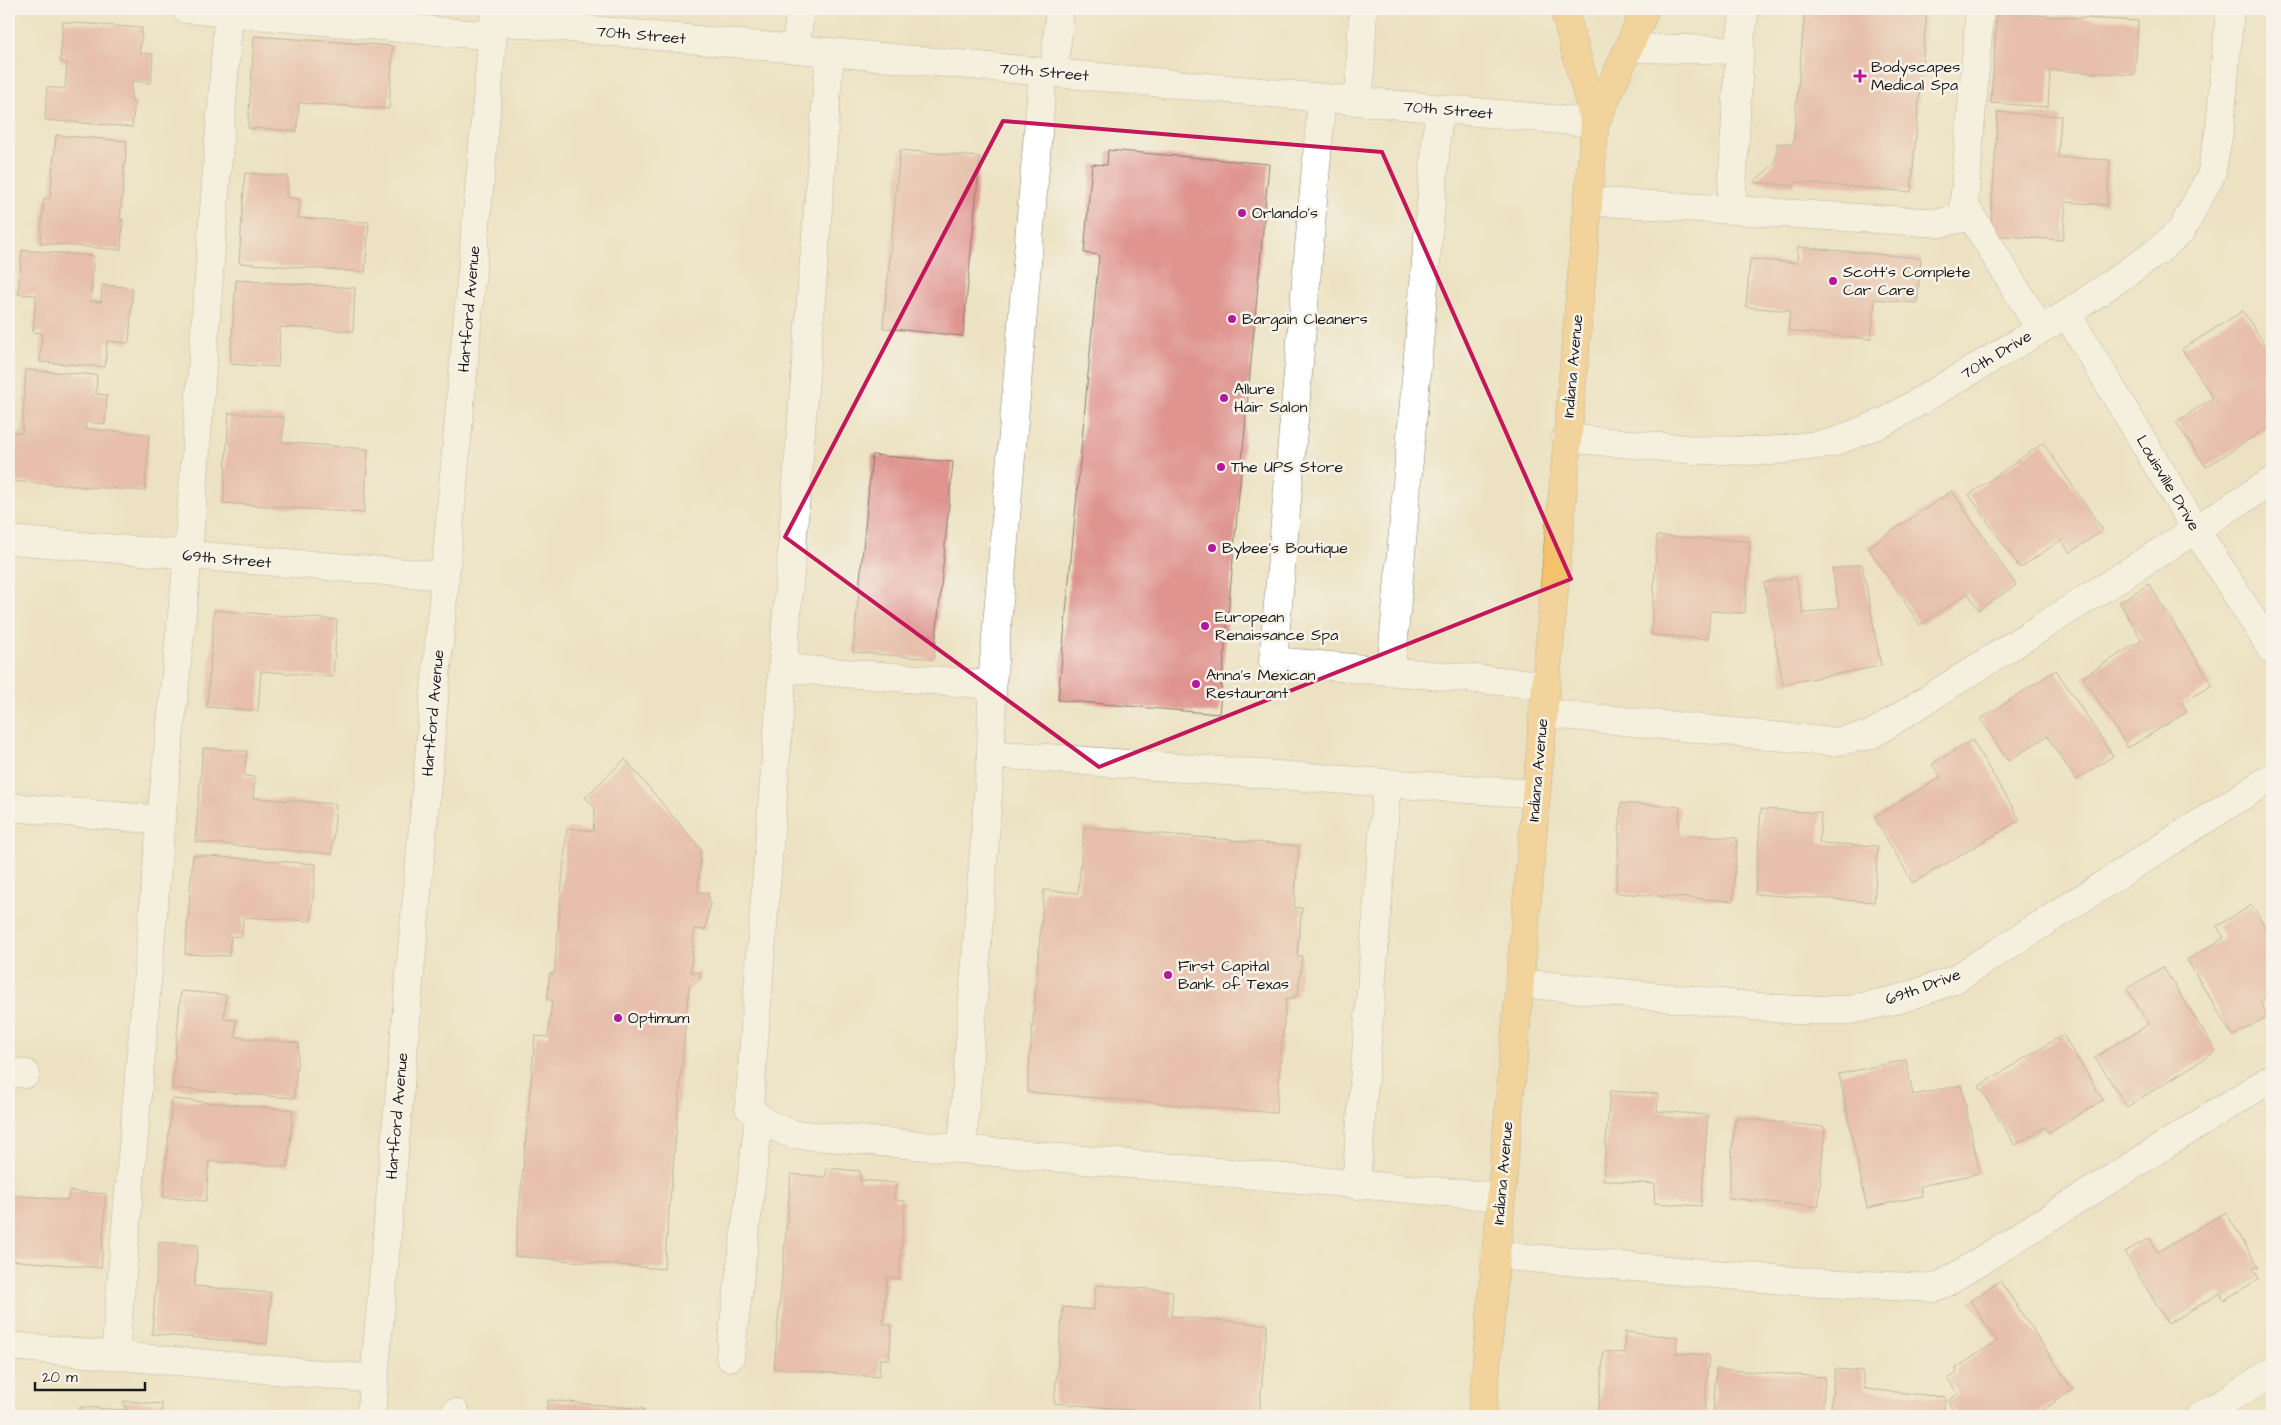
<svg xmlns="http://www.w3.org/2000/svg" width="2281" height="1425" viewBox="0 0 2281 1425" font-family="'Architects Daughter',sans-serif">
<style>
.building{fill:#df9490}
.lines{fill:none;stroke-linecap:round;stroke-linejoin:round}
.minor-casing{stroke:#847f6f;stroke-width:29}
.major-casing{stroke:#847f6f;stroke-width:29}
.minor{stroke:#fff;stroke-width:28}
.major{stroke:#f5c16b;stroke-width:28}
.marked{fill:none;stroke:#c2185b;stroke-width:4;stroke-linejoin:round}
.poi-dot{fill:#b5179e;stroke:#f7f3e8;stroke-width:2}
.labels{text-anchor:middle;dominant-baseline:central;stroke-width:5;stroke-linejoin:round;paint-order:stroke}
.street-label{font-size:16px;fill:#1c1c1c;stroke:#f7f3e8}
.poi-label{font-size:16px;fill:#1c1c1c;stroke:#f7f3e8;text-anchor:start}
</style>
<rect width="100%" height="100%" fill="#f7f3e8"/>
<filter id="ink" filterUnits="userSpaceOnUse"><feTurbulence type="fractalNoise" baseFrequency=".02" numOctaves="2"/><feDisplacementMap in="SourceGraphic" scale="10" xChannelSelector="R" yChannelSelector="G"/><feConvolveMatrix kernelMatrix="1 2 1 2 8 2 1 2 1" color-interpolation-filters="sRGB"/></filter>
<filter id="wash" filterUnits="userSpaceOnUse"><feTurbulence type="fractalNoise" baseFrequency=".0096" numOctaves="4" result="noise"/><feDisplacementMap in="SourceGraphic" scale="20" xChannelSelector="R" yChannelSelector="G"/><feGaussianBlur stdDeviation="1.12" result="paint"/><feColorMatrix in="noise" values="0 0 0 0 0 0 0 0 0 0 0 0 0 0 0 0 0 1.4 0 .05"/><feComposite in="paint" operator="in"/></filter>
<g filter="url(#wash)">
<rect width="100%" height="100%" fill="#ece2c2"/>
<g id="blocks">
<path class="building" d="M1805,9h122l-16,183 -116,-10 -1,4 -40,-4 21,-19 2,-20 16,1z
M1997,13l141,8 -3,54 -85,-5 -2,37 -57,-4z
M63,22l79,6 -2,25 13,1 -2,29 -19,-2 -1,20h4l-3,26 -87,-7 2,-33 18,2 2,-26 -7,-1z
M254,36l139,10 -4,63 -90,-6 -2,28 -49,-3z
M1998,112l63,4 -3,41 52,3 -3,45 -41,-3 -3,38 -73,-5z
M56,135l71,6 -7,79 3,-1 -2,31 -81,-7 4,-45h6z
M900,150l80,7 -17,179 -80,-8z
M1108,150l161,14 -50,550 -161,-14 41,-445 -15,-2 8,-89 15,1z
M245,173l43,3 -2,21 14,2 -2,19 71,4 -4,50 -126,-9z
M1798,247l123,11 -4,45 -42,-4 -4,40 -83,-8 2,-20 -44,-4 4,-48 47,4z
M22,250l72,6 -4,45 11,1 1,-17 31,3 -4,55 -22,-2 -2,26 -65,-5 2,-29 -9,-1 3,-37 -18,-1z
M236,280l119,8 -2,43 -73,-4 -2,40 -48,-3z
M2243,311l29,45v69l-66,42 -30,-45 37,-24 -31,-49z
M26,370l71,5 -1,19 11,1 -2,29 -19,-2 -1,7 64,5 -4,57 -136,-10v-49l13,1z
M229,413l55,4 -2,25 86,7 -4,64 -141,-10z
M2043,443l60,87 -33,23 -9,-13 -41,28 -51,-73z
M872,455l81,7 -19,197 -81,-7z
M1952,491l64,94 -37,25 -11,-17 -48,32 -52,-78z
M1657,536l93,5 -5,72 -35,-2 -2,28 -57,-4z
M1862,564l19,102 -98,18 -19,-101 32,-6 7,37 36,-7 -7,-38z
M2149,584l63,101 -30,18 5,9 -59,36 -45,-71 59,-37 -23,-38z
M214,610l123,10 -4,57 -72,-6 -3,40 -51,-4z
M2056,670l57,86 -37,24 -29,-44 -39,25 -27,-42z
M1972,740l48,80 -107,63 -39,-66 67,-40 -9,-13z
M203,748l44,3 -3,25 11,1 -2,21 83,6 -4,50 -137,-12z
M625,759l76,91 -3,42 10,1 2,11 -5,26 -11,-1 -3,43 10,1 -1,6 -8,6h-3l-25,284 -149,-13 20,-220 13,1 4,-37h-5l3,-27 4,1 13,-146 26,3 2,-23 -10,-11z
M1621,803l59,4 -2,27 59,4 -4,63 -117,-8z
M1761,809l60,4 -2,30 59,3 -4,56 -119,-8z
M1084,827l215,19 -5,61 8,1 -5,47 5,1 -4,40 -4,-1v4h-8l-10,114 -249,-21 17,-202 34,3z
M193,855l123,9 -5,57 -68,-4 -1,20 -11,-1 -2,20 -44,-2z
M2252,905l20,34v55l-12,8 8,14 -35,20 -46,-76 37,-22 -7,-12z
M2163,967l53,84 -89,56 -32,-50 54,-33 -22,-35z
M181,991l45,4 -2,24 12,1 -1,17 64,6 -5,55 -122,-10z
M2063,1035l40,65 -54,33 -4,-6 -30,18 -36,-59z
M1906,1060l7,35 48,-10 19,88 -60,13 2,10 -55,12 -28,-134z
M1610,1091l48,3 -1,17 51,4 -7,91 -47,-3 1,-19 -52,-4z
M172,1099l121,11 -5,57 -79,-6 -3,40 -43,-4z
M1735,1118l90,9 -7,80 -90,-9z
M826,1168l34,3v9l36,3 -2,17 11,1 -6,77 -12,-1 -4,47 9,1 -3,34h-9l-1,18 -105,-9 17,-194 35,3z
M69,1191l37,3 -5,74 -92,-8 2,-65 57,5z
M2226,1212l33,56 -6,-1 6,12 -35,21 -4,-7 -52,31 -43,-72 25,-14 8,14z
M159,1242l39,3 -4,41 77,7 -4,51 -115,-10z
M2000,1281l73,109 -41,26h-75l-10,-15 11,-7 -10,-15 9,-6 -1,-5 41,-27 -27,-40z
M1096,1285l77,6 -2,25 96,9 -8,91h-56l-149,-13 9,-96 31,3z
M1625,1332l53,5 -2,16 33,2 -5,61h-76v-2l-30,-2 6,-61 20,2z
M1716,1369l109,8 -3,39h-109z
M1835,1369l27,2 3,18 80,8 -2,19h-113z
M548,1400l96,9 -1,7h-97z
M123,1401l39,3 -1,12h-82l1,-9 46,3z"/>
</g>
</g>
<g filter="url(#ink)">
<use href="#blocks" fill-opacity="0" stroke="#847f6f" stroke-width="1"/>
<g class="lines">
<g class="minor-casing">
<path id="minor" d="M186,9l306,27
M1980,9l-16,195 76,125
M494,21l1101,102
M1629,48l111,2
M795,49l6,-40
M830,52l-81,1056 17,15 26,11 708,63
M1054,73l6,-64
M1322,98l-49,563 272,24
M1359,101l4,-92
M1588,201l352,22 31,-7
M1731,210l9,-169 5,-32
M2067,314l129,216 76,120
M1566,438l129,12 75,1 62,-8 54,-22 181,-107 87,-60 27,-23 30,-56 9,-48 10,-118
M9,540l436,36
M783,668l209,17 51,-613
M1391,671l48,-562
M1543,713l290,29 38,-7 401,-254
M991,754l1,-69
M9,807l152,13
M1519,983l275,27h56l53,-12 51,-18 318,-203
M9,1072l17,2
M962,1149l29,-395 396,29
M1356,1185l31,-402 148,11
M1495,1255l324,28 118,5 335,-210
M9,1346l365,33
M115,1355l46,-535 27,-264 41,-547
M730,1357l29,-239
M371,1416l124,-1407
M455,1416v-3
M2201,1416l71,-44"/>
</g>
<g class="major-casing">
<path id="major" d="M1564,9l31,114
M1482,1416l113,-1293 48,-108 1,-6"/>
</g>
<use href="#minor" class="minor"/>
<use href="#major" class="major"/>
</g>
</g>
<path d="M0 0H2281V1425H0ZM1003,121l379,31 189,427 -472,188 -314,-230z" fill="#ece2c2" fill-opacity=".55" fill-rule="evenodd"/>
<path class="marked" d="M1003,121l379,31 189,427 -472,188 -314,-230z"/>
<g class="poi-dot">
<path d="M1857.5 68.5h5v5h5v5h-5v5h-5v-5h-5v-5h5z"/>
<circle cx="1242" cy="213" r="5"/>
<circle cx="1833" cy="281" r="5"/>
<circle cx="1232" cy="319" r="5"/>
<circle cx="1224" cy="398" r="5"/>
<circle cx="1221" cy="467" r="5"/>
<circle cx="1212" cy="548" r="5"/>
<circle cx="1205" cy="626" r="5"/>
<circle cx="1196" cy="684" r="5"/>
<circle cx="1168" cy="975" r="5"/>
<circle cx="618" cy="1018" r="5"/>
</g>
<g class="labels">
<g class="street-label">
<text transform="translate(641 35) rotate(5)">70th Street</text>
<text transform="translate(1044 72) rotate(5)">70th Street</text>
<text transform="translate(1448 110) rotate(5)">70th Street</text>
<text transform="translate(469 309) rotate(-85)">Hartford Avenue</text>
<text transform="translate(1996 355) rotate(-31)">70th Drive</text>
<text transform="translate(1573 366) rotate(-85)">Indiana Avenue</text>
<text transform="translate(2168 483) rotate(59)">Louisville Drive</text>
<text transform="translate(227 559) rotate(5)">69th Street</text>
<text transform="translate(433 713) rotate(-85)">Hartford Avenue</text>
<text transform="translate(1538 770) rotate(-85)">Indiana Avenue</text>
<text transform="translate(1923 987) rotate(-20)">69th Drive</text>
<text transform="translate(397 1116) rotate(-85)">Hartford Avenue</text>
<text transform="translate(1503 1173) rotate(-85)">Indiana Avenue</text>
</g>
<g class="poi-label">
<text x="1871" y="67">Bodyscapes<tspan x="1871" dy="18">Medical Spa</tspan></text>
<text x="1252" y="213">Orlando's</text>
<text x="1843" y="272">Scott's Complete<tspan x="1843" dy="18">Car Care</tspan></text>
<text x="1242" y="319">Bargain Cleaners</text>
<text x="1234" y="389">Allure<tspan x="1234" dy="18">Hair Salon</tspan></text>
<text x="1231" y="467">The UPS Store</text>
<text x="1222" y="548">Bybee's Boutique</text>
<text x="1215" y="617">European<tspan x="1215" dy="18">Renaissance Spa</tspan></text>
<text x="1206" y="675">Anna's Mexican<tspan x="1206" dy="18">Restaurant</tspan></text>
<text x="1178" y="966">First Capital<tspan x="1178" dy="18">Bank of Texas</tspan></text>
<text x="628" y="1018">Optimum</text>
</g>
</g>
<rect width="2281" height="1425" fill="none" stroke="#f7f3e8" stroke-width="30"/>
<path d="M35 1382v8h110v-8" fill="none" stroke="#1c1c1c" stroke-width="2.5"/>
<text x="42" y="1382" font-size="15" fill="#1c1c1c" stroke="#f7f3e8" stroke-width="4" paint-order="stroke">20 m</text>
</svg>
